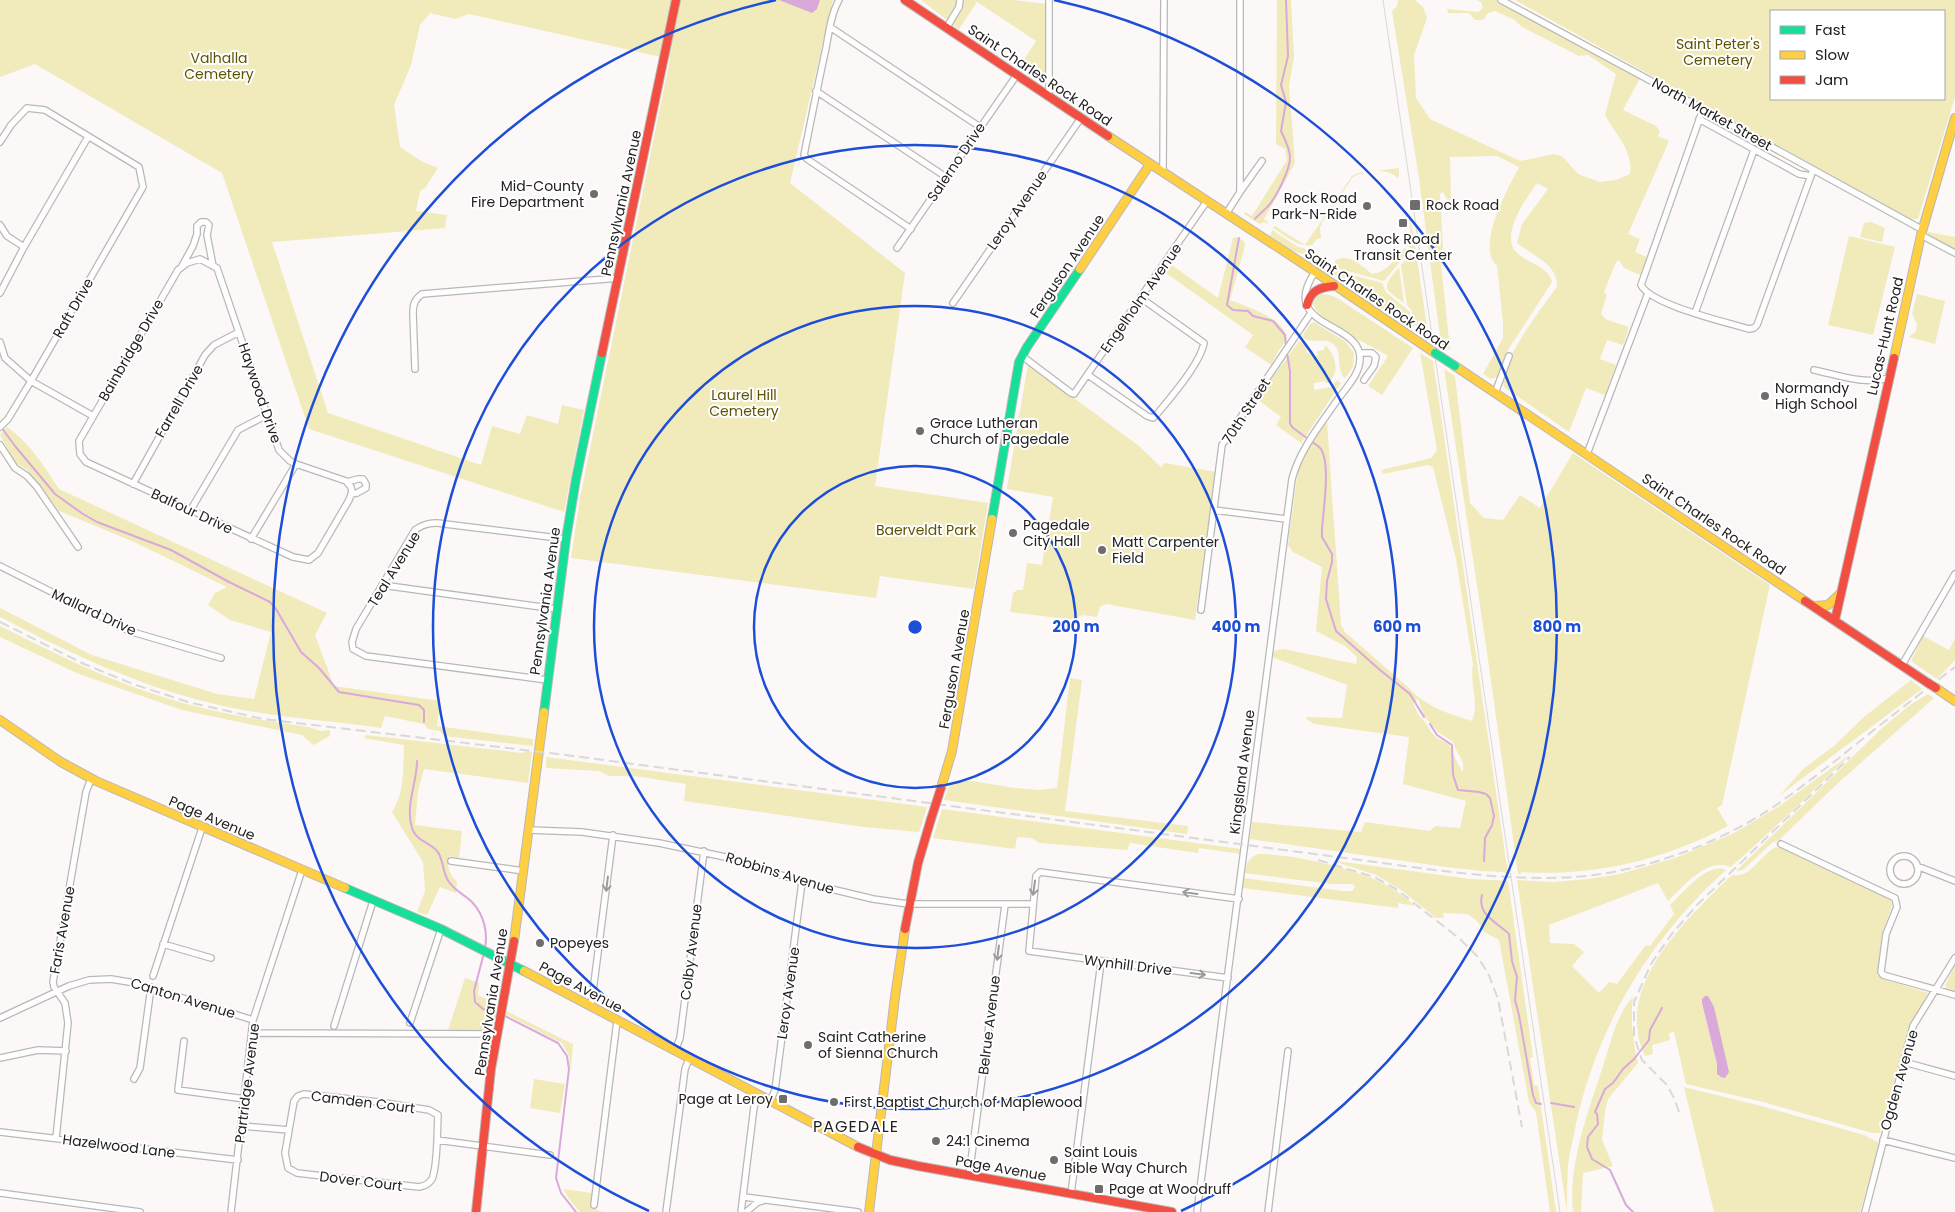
<svg xmlns="http://www.w3.org/2000/svg" width="1955" height="1212" viewBox="0 0 1955 1212" font-family="Poppins,sans-serif">
<style>
.green{fill:#f1eabb;fill-rule:evenodd}
.water{fill:#d9a9da}
.lines{fill:none;stroke-linecap:round;stroke-linejoin:round}
.stream{stroke:#d9a9da;stroke-width:2}
.street-casing{stroke:#bab8b7;stroke-width:8}
.fast-casing{stroke:#bab8b7;stroke-width:10}
.slow-casing{stroke:#bab8b7;stroke-width:10}
.jam-casing{stroke:#bab8b7;stroke-width:10}
.street{stroke:#fefefe;stroke-width:5.5}
.fast{stroke:#16e098;stroke-width:8}
.slow{stroke:#ffcf43;stroke-width:8}
.jam{stroke:#f24e42;stroke-width:8}
.tram{stroke:#d9d9d8;stroke-width:1}
.rail{stroke:#d9d9d8;stroke-width:2;stroke-dasharray:10 5;stroke-linecap:butt}
.fast-bridge-casing{stroke:#bab8b7;stroke-width:10;stroke-linecap:butt}
.jam-bridge-casing{stroke:#bab8b7;stroke-width:10;stroke-linecap:butt}
.fast-bridge{stroke:#16e098;stroke-width:8}
.jam-bridge{stroke:#f24e42;stroke-width:8}
.oneway{stroke:#9b9b9b}
.ring{fill:none;stroke:#1d4ed8;stroke-width:2.5}
.poi-dot{fill:#6f6c6c;stroke:#fff;stroke-width:2}
.labels{text-anchor:middle;dominant-baseline:central;stroke-width:4;stroke-linejoin:round;paint-order:stroke}
.park-label{font-size:14px;fill:#5d5300;stroke:#fff}
.street-label{font-size:14px;fill:#232121;stroke:#fff}
.poi-label{font-size:14px;fill:#232121;stroke:#fff;text-anchor:start}
.quarter-label{font-size:16px;letter-spacing:1px;fill:#232121;stroke:#fff}
.centre{fill:#1d4ed8;stroke:#fff;stroke-width:2.5}
.ring-label{font-size:15px;text-anchor:middle;font-weight:bold;fill:#1d4ed8;stroke:#fff;stroke-width:4;stroke-linejoin:round;paint-order:stroke}
</style>
<rect width="100%" height="100%" fill="#fbf8f7"/>
<path class="green" d="M0,0h833l-43,183 115,90 -30,213 113,17 -14,86 -94,-13 -4,22 -305,-40 9,-60 90,-439 -201,-45 -14,5 -25,-6 -10,12 -9,40 -17,40 6,42 21,14 17,7 -13,20 -5,3 -4,20 31,4 -2,13 -173,14 56,171 153,52 11,-39 28,8 7,-19 31,9 4,-19 22,5 -20,102 -255,-83 -87,-256 -187,-109 -35,13z
M921,0h94l32,4v77l-4,3 -24,-17 17,-26 -59,-39 -18,27z
M1277,0h14l3,57 -5,29 6,77 -31,56 4,3 -1,2 -3,-2 -4,2 -16,-10 1,-2 7,4 35,-56 -2,-11 -9,-5z
M1398,0h17l8,7 4,11 -13,37 2,43 14,21 90,42 34,-7 8,2 16,18 22,8 16,-2 14,-6c4,-23 -15,-40 -25,-59l11,-41 -28,-19 -9,1 -57,-29 -7,-7 -20,-9 -7,2 -5,7h-8l-6,-7h-21l-1,-4 31,3 5,-4 -2,-6 -4,-2h18l145,78 -17,32 33,16 4,5 -2,5 11,5 -41,93 12,5 -5,13 12,5 -7,18 -16,-7 -5,-8 -3,2 -12,30 3,3 -6,19 6,6 22,7 -6,18 -16,-5 -7,19 16,6 -11,30 -19,-7 -17,44 -65,-45c-7,-22 39,-81 53,-100 1,-23 -24,-31 -40,-44l5,-19 26,-35 -11,-6c-11,16 -38,52 -20,70 5,5 14,9 20,12 7,5 13,8 15,17l-46,71 -9,24 -6,2 -8,-5 20,-36v-16l-6,-56c-22,-20 11,-77 22,-99l-22,-11 -47,1 1,41 -3,3 -5,-9 -3,2 3,53 -3,8 10,95 -9,-6 -22,-166 -27,-167 5,-5z
M1515,0h440v97l-37,122h-8zM1771,11h173v88h-173z
M1399,168v8l-2,2c-8,-11 -33,-8 -44,-1l-31,45 -2,6 1,10 -4,1 -5,6c-14,3 -27,-10 -39,-17l2,-2 30,19 47,-69 6,-3z
M1409,214l6,30 13,91c-13,-8 -14,-8 -16,-24l-5,-6 -6,-40 13,-13 -8,-8 1,-3 3,2 1,-2z
M1871,222l14,6 -3,14 -22,-5 4,-14z
M1272,230l26,17 6,1 4,6c-15,1 -26,-10 -38,-18z
M1928,232l27,5v13l-27,-14z
M1849,236l46,11 -22,88 -45,-10z
M1236,237l8,4 1,5 -15,54c17,7 55,18 57,39l-8,11 -8,15 -26,-18 8,-12 -90,-64 6,-8 49,35 15,-60z
M1404,248l4,1v3l-24,29 -51,-14 2,-6c13,-9 27,5 37,13 17,-3 22,-14 32,-26z
M1399,267l5,36c-22,-16 -22,-14 -5,-36z
M1338,271l44,12 4,9 24,20v4l-5,5 -6,-1 -59,-39 -7,-9z
M1319,294l11,1 7,3 76,50 -31,47 -14,-9 20,-30c-19,-13 -67,-30 -75,-52l3,-9z
M1917,294l28,7 -10,43 -26,-7 7,-6 1,-7 -5,-10z
M1314,322l32,20 8,11 -1,14 -8,11c-9,-8 -3,-23 -9,-31 -10,-13 -22,-1 -34,-10l8,-13z
M1299,341l7,5 1,7h6l1,3 4,-1 -1,-4 7,-1 1,-5c7,5 12,18 10,27 -1,3 -4,8 -6,11h-3l-1,-2 -11,2v7l17,-3 6,-7 4,3 -40,60 -25,-18 5,-8 -24,-18z
M1420,353l13,8 75,513 -5,-2 -21,-1 -36,-4 -196,-28 2,-17 109,10 4,-10 65,9 5,-5 25,2 6,-27 -63,-17 6,-47 -95,-13 -8,-5 1,-2 35,1 5,-33 -75,-28 2,-6 9,-2 73,15 1,-7 -12,-11 -29,-15 6,-64 -29,-15 -5,-7 10,-75 14,-28 15,-20 14,203 4,7 65,57c15,17 41,26 62,32 8,-17 -3,-38 1,-56l-17,-106 -23,-92 -5,-2 -45,9 -2,-4 50,-12 6,-8zM1418,699l6,17 14,16 14,9 11,22v9l-5,-8 -9,-20 -12,-6 -6,-6 -4,-7 -9,-11 -5,-11z
M1028,364l111,82 22,21 4,-4 51,9 -21,148 -89,-16 -6,3 -3,10 -15,-2 -7,5 -65,-8 3,-19 4,-3h6l4,-27 15,2 11,-68 -46,-8z
M1444,369l11,7 15,127 14,15 19,2 17,-25 20,13 33,-55 197,132 -48,220 -5,3 11,18c-64,34 -135,51 -207,46v2h-3l-32,-229z
M7,427c23,16 37,39 52,62l268,124 -12,22 19,51 106,15 -3,25 96,13v7l-89,-10 -4,-5 -12,-2 -4,-5 -39,-8 -4,12c-56,-8 -115,-11 -170,-25 -75,-18 -143,-51 -211,-86v-9l92,47 125,39 37,5 17,-67 -41,-12 -22,-15 7,-12 12,-6 -95,-46 -73,-30 -31,-40 -13,-9 -15,-27z
M0,626c52,26 105,53 160,70 49,16 99,24 149,31l11,4 10,-1v6l-17,9 -11,-10 -120,-25 -103,-36 -79,-37z
M1923,636l26,14 6,-12v22l-18,19 -26,-18z
M1070,678l12,2 -17,131 123,15 -1,8 -243,-34 6,-16 16,-4 49,8 24,2 18,-2z
M1911,680l11,9 -142,106 23,-26 31,-23 30,-29z
M1928,694l6,4 -97,86 -58,56 -6,2 -30,28 -7,1 145,-142 29,-24z
M366,735l156,18 4,-2 6,1 -4,31 -104,-14 -6,22 -3,34 47,6 -3,27 -10,-2c-2,11 0,18 8,26l-1,11 -16,-6 -13,28 -10,-3 8,-21 -2,-29 -31,-50c13,-20 11,-44 12,-67l-40,-7z
M1852,753l-64,62 -57,52c-25,-10 -47,19 -63,34l-10,-18 -109,42 1,18 24,1 10,8 -12,14 27,27 10,-11 8,2 29,-39 4,1 24,-32 -4,-9c12,-11 38,-44 56,-35 -76,68 -131,159 -151,259 -2,12 -6,25 -7,37 -1,16 -1,31 -1,46l-50,-332 36,2 35,-3 32,-5 55,-16 59,-25 44,-26z
M546,757l381,50 -8,25 -55,-5 -180,-26 2,-17 -51,-8h-26l-10,-5 -53,-3z
M942,809l299,40 -1,5 -41,-6 -1,5 -68,-10 -3,7 -87,-7 -9,-5 -14,-1 -2,12 -82,-11z
M1776,847l11,2 104,51 1,6 -10,27 -5,42 4,3 47,15 -20,39 -28,101h-8l-109,-31 -77,-18 -12,-52 -5,1 1,7 -18,5 1,9 -8,2c-3,-7 -6,-14 -7,-22 -11,-61 55,-121 94,-159 19,4 29,-21 44,-28zM1702,1003l12,4 11,71 -6,-2 -2,-12z
M1258,854c35,0 102,15 132,33 8,5 17,12 25,19l-17,-3v5l-155,-20 1,-10 99,13h9l3,-4 -2,-3h-22l-86,-11c1,-10 4,-15 13,-19z
M1337,861l133,18 38,2 25,176 -3,1 4,27 4,1 18,126h-6l-14,-100 -7,-10 -30,-162 -15,-8 -6,-10 -10,-8 -25,-1 1,5h-8l-35,-28 -25,-15 -40,-13z
M1955,966v24l-8,-2 -2,-3z
M465,978l14,5 -1,12 20,9 -5,22 -5,5 -40,-1z
M1633,997c-3,23 0,43 5,66l-30,36 -3,12 -3,29 11,26 -30,7 -2,39h-8c-5,-50 16,-102 31,-149 7,-22 13,-49 29,-66z
M506,1011l67,33 -2,26 -2,-14 -7,-13 -57,-29z
M534,1079l31,5 -5,29 -30,-5z
M1684,1087l77,19 103,29 14,7v6l-18,64h-146z
M563,1189l29,4v15l11,4h-23l-11,-13z"/>
<path class="water" d="M779,0h41l-3,9 -5,4z
M1705,996h3l6,11 15,65 -4,6 -4,-1 -4,-3v-10l-15,-61v-4z"/>
<g class="lines">
<path class="stream" d="M1255,219c4,-5 10,-9 14,-14 8,-9 21,-36 21,-47 0,-10 -5,-18 -9,-27l5,-29 -5,-17 7,-29 -2,-56
M1239,238l-12,67 6,5 15,1 5,5 20,5 12,14 1,13
M1287,353l3,18v52l2,4 16,12
M1,427l14,19 40,48 28,20 14,8 74,28 58,32 41,20 6,7 25,43 18,16 20,24 80,13 5,5v12
M1312,442c3,2 7,4 9,7 10,16 2,62 1,81v7l10,17v8l-5,19 -1,18 10,32 44,39 30,24 14,23
M1430,724l7,11 15,10 1,30 5,15 21,2 7,2 4,4 4,18 -2,9 -7,13 -1,23
M417,761c0,22 -12,44 -5,67 3,12 17,14 25,23 7,8 5,22 12,31 6,9 16,13 23,20 12,13 16,30 13,46
M1482,895c-5,20 15,27 27,39l3,27 5,16 -2,23 4,15 14,80 3,8 5,1
M484,953l-10,38 1,11 8,7 15,5
M503,1015l55,28 9,13 2,13 -13,109 5,15 15,19
M1551,1103l23,4
M1633,1212l-7,-7 -16,-35 -18,-11 -5,-12 1,-10 10,-13 -1,-10 -2,-2 10,-23 8,-6 10,-14 11,-10 15,-19 1,-10 12,-22"/>
<g class="street-casing">
<path id="street" d="M839,0c-8,14 -10,32 -13,48 -8,36 -15,72 -22,107l3,4 104,70
M1501,0l202,109 220,121
M830,27l150,100
M947,27l12,-20 1,-7
M816,91l130,86
M1049,96v-96
M1703,109l-62,176c10,20 85,37 108,44l5,-1 3,-3 56,-155
M1699,119l100,55 12,2
M0,142l11,-17 16,-17 18,2 94,57 4,20 -112,194 -23,38 -8,8
M1163,172l1,-172
M1240,192l22,-31
M1226,214l14,-22v-192
M0,225l7,11 17,11
M1921,235l34,18
M897,248l119,-172
M200,259l17,9 62,182 11,11 6,3 50,17 5,6 1,5 -3,8 -31,53 -9,7 -16,-3 -207,-95 -6,-8 -1,-13 99,-171 9,-7z
M182,266l11,-20 4,-12v-8l4,-4h5l3,3 -2,10 6,31
M0,293l24,-46 64,-110
M953,303l128,-185
M1695,313l59,-163
M0,342l5,16 26,23 62,35
M1360,353h12l4,4 -2,9 -10,14
M1022,356l49,37 3,1 133,-193
M415,369l-2,-56c0,-9 2,-14 9,-19l197,-16
M1814,370c24,5 50,15 75,8
M1088,375l59,41 6,2 4,-4c14,-17 43,-50 47,-71l-63,-45
M1495,393l14,-37
M0,445l15,23 12,8 10,11 41,60
M1587,454l61,-161
M347,482l11,-3h5l3,5v4l-9,5 -6,1
M133,484l72,-129 9,-10 25,-13
M1214,510l72,9
M190,511l48,-81 29,-15
M251,539l45,-75
M0,566l129,65 92,27
M382,585l174,24
M1201,610l21,-165 89,-132
M1902,665l53,-91
M547,680l-181,-24 -13,-7 -1,-7 4,-13 59,-99c10,-7 18,-8 30,-6l121,15
M529,830l53,2 77,11 71,15 72,24 71,17 35,5h124
M1781,844l114,54 2,9 -11,27 -5,38 2,3 72,20
M1890 870a14 14 0 1 1 28 0a14 14 0 1 1-28 0Z
M451,861l73,10
M1917,866l38,15
M163,944l48,14
M153,976l49,-148
M1228,978l-199,-27 7,-75 4,-4 199,27
M591,1007l22,-172
M0,1018l69,-32 20,-6 22,-1 24,4 118,37
M410,1023l31,-94
M334,1026l39,-125
M252,1033l245,1
M184,1041l-6,49 67,9
M675,1051l5,-13 24,-187
M0,1058l38,-8 28,1
M1904,1062l51,14
M134,1079l6,-11 11,-81
M304,1094l75,8 50,8 9,5c-1,15 0,50 -6,64 -3,5 -7,7 -13,8l-122,-14 -9,-5 -3,-15 9,-52 4,-5z
M770,1102l5,-12 27,-208
M242,1126l47,4
M0,1132l238,28
M56,1138l12,-115 -3,-20 -11,-16 -1,-5 33,-190 5,-13
M437,1140l113,15
M1883,1140l72,18
M969,1176l36,-271
M0,1193l140,19
M1071,1194l30,-232
M744,1197l114,15
M594,1205l23,-184
M231,1212l22,-192 49,-150
M666,1212l19,-143 4,-10
M741,1212l13,-105 5,-11
M746,1212l12,-10 4,-1
M1197,1212l95,-733c8,-30 29,-55 46,-80 8,-11 22,-25 22,-40 2,-38 -83,-31 -45,-87
M1268,1212l20,-161
M1865,1212l48,-186 42,-68"/>
</g>
<g class="fast-casing">
<path id="fast" d="M992,519l27,-157 8,-15 53,-78
M544,712l22,-173 10,-60 26,-126
M345,888l96,41 83,42"/>
</g>
<g class="slow-casing">
<path id="slow" d="M1108,136l200,131 127,86
M1080,269l70,-105
M1894,358l27,-123 34,-117
M1455,366l350,235
M1815,606l13,-1 13,-12
M1936,688l19,13
M0,720l61,42 35,19 249,107
M941,788l11,-37 40,-232
M514,941l30,-229
M524,971l334,176
M869,1212l26,-215 10,-68"/>
</g>
<g class="jam-casing">
<path id="jam" d="M905,0l203,136
M1307,305c3,-14 13,-18 27,-19
M602,353l74,-353
M1805,601l123,82
M1835,620l59,-262
M905,929l13,-66 13,-44
M858,1147l32,13 28,6 254,46
M476,1212l15,-143 23,-128"/>
</g>
<use href="#street" class="street"/>
<use href="#fast" class="fast"/>
<use href="#slow" class="slow"/>
<use href="#jam" class="jam"/>
<path class="tram" d="M1383,0l177,1212"/>
<path class="rail" d="M0,622l84,42 49,20 55,18 75,17 295,35 817,108c66,9 132,19 199,15 69,-5 141,-32 198,-69 23,-16 45,-33 67,-50 38,-31 77,-61 116,-91
M1318,860l56,17 22,12 64,50 17,17 11,17 10,26 24,128
M1679,1112l-5,-14 -7,-13 -25,-25 -8,-24v-34l17,-38 20,-29 26,-30 153,-148"/>
<g class="fast-bridge-casing">
<path id="fast-bridge" d="M1435,353l20,13"/>
</g>
<g class="jam-bridge-casing">
<path id="jam-bridge" d="M1928,683l8,5
M931,819l10,-31"/>
</g>
<use href="#fast-bridge" class="fast-bridge"/>
<use href="#jam-bridge" class="jam-bridge"/>
</g>
<defs><path id="oneway-shaft" d="M-6 0H5M1.5-3L5.5 0L1.5 3" fill="none" stroke-width="1.6" stroke-linecap="round" stroke-linejoin="round" transform="scale(1.25)"/></defs>
<g class="oneway">
<use href="#oneway-shaft" transform="translate(607 884) rotate(97)"/>
<use href="#oneway-shaft" transform="translate(1034 888) rotate(98)"/>
<use href="#oneway-shaft" transform="translate(1190 893) rotate(-172)"/>
<use href="#oneway-shaft" transform="translate(998 953) rotate(97)"/>
<use href="#oneway-shaft" transform="translate(1198 974) rotate(7)"/>
</g>
<g class="ring">
<circle cx="915" cy="627" r="161"/>
<circle cx="915" cy="627" r="321"/>
<circle cx="915" cy="627" r="482"/>
<path d="M649 1211A642 642 0 0 1 776 0M1054 0A642 642 0 0 1 1181 1211"/>
</g>
<g class="poi-dot">
<circle cx="594" cy="194" r="5"/>
<rect x="1409" y="199" width="12" height="12" rx="2.5"/>
<circle cx="1367" cy="206" r="5"/>
<rect x="1398" y="218" width="10" height="10" rx="2.5"/>
<circle cx="1765" cy="396" r="5"/>
<circle cx="920" cy="431" r="5"/>
<circle cx="1013" cy="533" r="5"/>
<circle cx="1102" cy="550" r="5"/>
<circle cx="540" cy="943" r="5"/>
<circle cx="808" cy="1045" r="5"/>
<rect x="778" y="1094" width="10" height="10" rx="2.5"/>
<circle cx="834" cy="1102" r="5"/>
<circle cx="936" cy="1141" r="5"/>
<circle cx="1054" cy="1160" r="5"/>
<rect x="1094" y="1184" width="10" height="10" rx="2.5"/>
</g>
<g class="labels">
<g class="park-label">
<text x="1718" y="44">Saint Peter's<tspan x="1718" dy="16">Cemetery</tspan></text>
<text x="219" y="58">Valhalla<tspan x="219" dy="16">Cemetery</tspan></text>
<text x="744" y="395">Laurel Hill<tspan x="744" dy="16">Cemetery</tspan></text>
<text x="926" y="530">Baerveldt Park</text>
</g>
<g class="street-label">
<text transform="translate(1040 75) rotate(34)">Saint Charles Rock Road</text>
<text transform="translate(1712 114) rotate(29)">North Market Street</text>
<text transform="translate(956 162) rotate(-56)">Salerno Drive</text>
<text transform="translate(621 203) rotate(-78)">Pennsylvania Avenue</text>
<text transform="translate(1017 210) rotate(-55)">Leroy Avenue</text>
<text transform="translate(1067 266) rotate(-56)">Ferguson Avenue</text>
<text transform="translate(1141 298) rotate(-55)">Engelholm Avenue</text>
<text transform="translate(1377 299) rotate(34)">Saint Charles Rock Road</text>
<text transform="translate(73 308) rotate(-60)">Raft Drive</text>
<text transform="translate(1885 336) rotate(-77)">Lucas-Hunt Road</text>
<text transform="translate(131 350) rotate(-60)">Bainbridge Drive</text>
<text transform="translate(260 393) rotate(71)">Haywood Drive</text>
<text transform="translate(179 401) rotate(-60)">Farrell Drive</text>
<text transform="translate(1246 411) rotate(-57)">70th Street</text>
<text transform="translate(192 511) rotate(25)">Balfour Drive</text>
<text transform="translate(1714 524) rotate(34)">Saint Charles Rock Road</text>
<text transform="translate(394 569) rotate(-58)">Teal Avenue</text>
<text transform="translate(545 601) rotate(-82)">Pennsylvania Avenue</text>
<text transform="translate(94 612) rotate(25)">Mallard Drive</text>
<text transform="translate(954 669) rotate(-80)">Ferguson Avenue</text>
<text transform="translate(1242 772) rotate(-83)">Kingsland Avenue</text>
<text transform="translate(212 818) rotate(23)">Page Avenue</text>
<text transform="translate(780 873) rotate(17)">Robbins Avenue</text>
<text transform="translate(62 930) rotate(-80)">Faris Avenue</text>
<text transform="translate(691 952) rotate(-83)">Colby Avenue</text>
<text transform="translate(1128 965) rotate(7)">Wynhill Drive</text>
<text transform="translate(581 987) rotate(28)">Page Avenue</text>
<text transform="translate(788 993) rotate(-82)">Leroy Avenue</text>
<text transform="translate(183 998) rotate(17)">Canton Avenue</text>
<text transform="translate(491 1002) rotate(-81)">Pennsylvania Avenue</text>
<text transform="translate(989 1025) rotate(-83)">Belrue Avenue</text>
<text transform="translate(1899 1080) rotate(-74)">Ogden Avenue</text>
<text transform="translate(247 1083) rotate(-83)">Partridge Avenue</text>
<text transform="translate(363 1102) rotate(7)">Camden Court</text>
<text transform="translate(119 1146) rotate(7)">Hazelwood Lane</text>
<text transform="translate(1001 1168) rotate(10)">Page Avenue</text>
<text transform="translate(361 1181) rotate(7)">Dover Court</text>
</g>
<g class="poi-label">
<text x="584" y="186" text-anchor="end">Mid-County<tspan x="584" dy="16">Fire Department</tspan></text>
<text x="1357" y="198" text-anchor="end">Rock Road<tspan x="1357" dy="16">Park-N-Ride</tspan></text>
<text x="1426" y="205">Rock Road</text>
<text x="1403" y="239" text-anchor="middle">Rock Road<tspan x="1403" dy="16">Transit Center</tspan></text>
<text x="1775" y="388">Normandy<tspan x="1775" dy="16">High School</tspan></text>
<text x="930" y="423">Grace Lutheran<tspan x="930" dy="16">Church of Pagedale</tspan></text>
<text x="1023" y="525">Pagedale<tspan x="1023" dy="16">City Hall</tspan></text>
<text x="1112" y="542">Matt Carpenter<tspan x="1112" dy="16">Field</tspan></text>
<text x="550" y="943">Popeyes</text>
<text x="818" y="1037">Saint Catherine<tspan x="818" dy="16">of Sienna Church</tspan></text>
<text x="773" y="1099" text-anchor="end">Page at Leroy</text>
<text x="844" y="1102">First Baptist Church of Maplewood</text>
<text x="946" y="1141">24:1 Cinema</text>
<text x="1064" y="1152">Saint Louis<tspan x="1064" dy="16">Bible Way Church</tspan></text>
<text x="1109" y="1189">Page at Woodruff</text>
</g>
<g class="quarter-label">
<text x="856" y="1126">PAGEDALE</text>
</g>
</g>
<circle cx="915" cy="627" r="8" class="centre"/>
<g class="ring-label">
<text x="1076" y="632">200 m</text>
<text x="1236" y="632">400 m</text>
<text x="1397" y="632">600 m</text>
<text x="1557" y="632">800 m</text>
</g>
<rect x="1770" y="10" width="175" height="90" fill="#ffffff" stroke="#a7a6a6"/>
<rect x="1780" y="26" width="25" height="8" fill="#16e098" stroke="#a7a6a6"/>
<text x="1815" y="35" font-size="15" fill="#232121">Fast</text>
<rect x="1780" y="51" width="25" height="8" fill="#ffcf43" stroke="#a7a6a6"/>
<text x="1815" y="60" font-size="15" fill="#232121">Slow</text>
<rect x="1780" y="76" width="25" height="8" fill="#f24e42" stroke="#a7a6a6"/>
<text x="1815" y="85" font-size="15" fill="#232121">Jam</text>
</svg>
